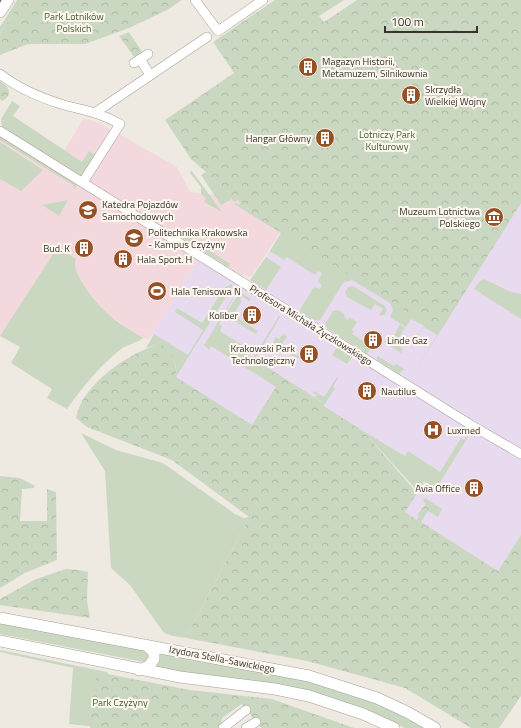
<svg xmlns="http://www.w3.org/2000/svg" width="521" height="728" viewBox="0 0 521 728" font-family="'Titillium Web',sans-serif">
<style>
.commercial{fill:#e8dbef}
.education{fill:#f3d9de}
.grass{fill:#cad8c2}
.forest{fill:url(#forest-crowns)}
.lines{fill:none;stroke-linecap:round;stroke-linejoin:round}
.minor-casing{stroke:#a5a098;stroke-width:10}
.major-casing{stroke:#a5a098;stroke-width:12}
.minor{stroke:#fff;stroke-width:9}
.major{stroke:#fff;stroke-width:11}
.tram{stroke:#5e5a56;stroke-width:1}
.labels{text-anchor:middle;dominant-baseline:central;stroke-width:4;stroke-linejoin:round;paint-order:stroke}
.park-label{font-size:10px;fill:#43602f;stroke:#fdf7ee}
.poi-label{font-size:10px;fill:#363330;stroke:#fdf7ee;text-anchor:start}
.street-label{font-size:10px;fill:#363330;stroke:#fdf7ee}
</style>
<defs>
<pattern id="forest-crowns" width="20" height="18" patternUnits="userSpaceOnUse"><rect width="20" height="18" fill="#cad8c2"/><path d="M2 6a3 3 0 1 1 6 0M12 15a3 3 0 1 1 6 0" fill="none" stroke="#aebaa7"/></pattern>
</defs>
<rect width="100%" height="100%" fill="#efeae1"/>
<path class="commercial" d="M521,203v333l-23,35 -94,-58 23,-38 -146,-93 -29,44 -77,-49 11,-22 -34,-21 49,-78 46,32 34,-55 159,99z"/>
<path class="education" d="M84,118l15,5 78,44 13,25 43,5 26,22 21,13 -28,44 -4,1 -4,-3 -4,6 -39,-24 -52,83 -6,-1 -36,-24 -23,-27 -7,-12 -2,-12 -18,-15 -57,89v-201l64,15z"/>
<path class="grass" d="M17,0h6l-23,33v-6z
M12,101l8,5 -7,10 69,46 7,-11 6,4 -12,20 -4,1 -77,-48 -1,-9z
M0,135l77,48 -2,7 -2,-5 -73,-45z
M0,142l43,28 -22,21 -21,-12z
M191,170l31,42 -18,-10 2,-4 -5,-4v-7l-11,-14z
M206,172l32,28 -4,2 -2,-3 -11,6 -20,-30z
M68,200l-9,16 -17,-11z
M239,201l20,18 262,-16 -106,168 22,-36 -13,-8 -12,17 12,-18 -13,-7 -5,8 -16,-10 3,-7 -3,-7 -38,-23 -9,3 -23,37h-6l-15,-9 15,-24 6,2 2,-3 -4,-5 4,-8 -4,-2 -3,4 -28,-18 -3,3 -14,-9 11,-18 -47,-29 2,-1 2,2 2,-1z
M178,229l52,35 -2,3 -52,-33z
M57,248l19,11c-6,14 21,45 31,54 10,10 24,17 36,25 -6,5 -15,6 -22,11 -22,18 -38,37 -54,60l-20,-11 5,-9 -41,-26 9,-16 -20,-11z
M266,257l15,10 -15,23 -16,-10z
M484,279l27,13 10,2v25l-47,-30 6,-8z
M232,284v3l-56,90c2,-19 -6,-22 -20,-32l-10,3 8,-14 34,21 15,-25 -28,-18 2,-4 25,15 23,-36z
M353,286l32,20 2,4 -2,5h-6l4,-6 -8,-5 -4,6 -24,-13 -2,-5 3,-5z
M239,288l-20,36 3,2 -2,5 27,17 -3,5 9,5 26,-42 1,1 -25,42 5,3 3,-3 4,3 -8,14 -48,-30 -2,4 -5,-5z
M240,292l11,7 -2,2 -7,-5 -2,3 2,2 -8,12 -2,1 26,17 -2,3 -31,-19z
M338,310l7,5 -1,2 4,3 1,-3 8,5 -5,8 2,2 -2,2 20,13 -5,7 -40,-26 -2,-4 8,-13z
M400,324l5,4 -10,16 8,5 -2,4 -17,-11 2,-3 5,3z
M283,334l4,2 -6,10 19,11 -2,2 -25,-16 3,-6 3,2z
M337,347l15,10 -5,7 -15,-9z
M378,356l16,10 2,-2 8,5 -5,5 -23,-15z
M337,377l1,1 -5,9 2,1 -10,16 -13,-9 4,2 1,-2 -4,-2 1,-2 10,6z
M363,431l42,25 3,-5 32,21 21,-34 3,2 6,-9 1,1 -35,57 -12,-8 -6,10 4,2 -1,2z
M81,433l35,17 47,13 72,51 9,4 5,-1 -63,121 -13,-2 -9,-3 -34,-48 -19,-17 -6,-97z
M0,623l146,28 4,5 -6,6 -144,-28z
M0,650l107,22 16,24 -23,28 -11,2 -20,-2 4,-56 -73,-16z
M157,652l158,31 65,22 45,23h-20l-39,-19 -34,-11 -45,-12 -78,-10 -56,-9z"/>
<path class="forest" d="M22,0h160l-15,10 -38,18 -44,16h-57l-28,11v-21z
M275,0h69l-25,16 5,6 33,-22h164v203l-81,129 -181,-113 -68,-60 -26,-39 69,-47 -21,-31z
M129,32l14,21 -8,5 -16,-22z
M0,81c9,5 14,14 2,20l-2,-2z
M156,345h6c11,8 15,19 14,32l76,48 24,-38 -17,-11 6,-10 60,38 -1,2 39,25 54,62 -12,19 12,8 2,-4 -2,-1 9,-11 -3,-3 2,-3 17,11 -4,8 -10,-6 -7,11 77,49 23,-36v161l-22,32h-28l-66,-40 -98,-27 -121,-23 63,-121 -77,-57 -85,-33 -11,-9c6,-33 50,-63 80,-73z
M0,476l20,2 15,8 -1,2 -12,1 -2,32h27v-32l9,3 1,68 -32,13 -25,15z
M66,569l13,1 9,2 -1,29 3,17 -90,-13v-6l36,-20z
M97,672l93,18 82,9 82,29h-93l-19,-24 -20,14 -2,10h-129l-2,-2 3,-31z"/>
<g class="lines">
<g class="minor-casing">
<path id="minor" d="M195,0l23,31 45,-31
M140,59l10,16
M134,63l14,-9
M0,74c19,15 41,24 64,31 22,6 35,7 56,19l-37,58
M96,112l111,-75
M0,131l471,294 50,29
M223,728l23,-18
M246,728l10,-6"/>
</g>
<g class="major-casing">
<path id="major" d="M0,12l8,-12
M0,618l309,58 68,22 30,14 28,16
M0,641l180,36 95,12 34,7 54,18 31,14
M139,670l10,-4 5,-7v-7l-8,-7"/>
</g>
<use href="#minor" class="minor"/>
<use href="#major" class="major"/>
<path class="tram" d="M0,2l1,-2"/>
</g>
<defs>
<g id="building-disc" transform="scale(1)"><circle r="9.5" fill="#955026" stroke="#fdf7ee"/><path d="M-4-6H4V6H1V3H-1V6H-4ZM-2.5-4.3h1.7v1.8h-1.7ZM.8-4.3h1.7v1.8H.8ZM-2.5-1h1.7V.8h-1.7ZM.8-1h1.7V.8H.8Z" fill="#fff"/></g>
<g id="university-disc" transform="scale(1)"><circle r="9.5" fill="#955026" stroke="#fdf7ee"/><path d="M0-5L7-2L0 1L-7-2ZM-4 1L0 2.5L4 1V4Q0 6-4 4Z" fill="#fff"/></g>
<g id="museum-disc" transform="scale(1)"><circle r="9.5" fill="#955026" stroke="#fdf7ee"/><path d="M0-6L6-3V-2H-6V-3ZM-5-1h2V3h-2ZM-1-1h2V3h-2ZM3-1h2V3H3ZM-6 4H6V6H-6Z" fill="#fff"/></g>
<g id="stadium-disc" transform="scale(1)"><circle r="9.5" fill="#955026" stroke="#fdf7ee"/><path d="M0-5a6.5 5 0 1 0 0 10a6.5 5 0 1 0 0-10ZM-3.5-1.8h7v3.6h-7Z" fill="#fff"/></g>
<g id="hospital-disc" transform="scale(1)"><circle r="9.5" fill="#955026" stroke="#fdf7ee"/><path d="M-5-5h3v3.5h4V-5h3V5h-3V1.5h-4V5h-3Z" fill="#fff"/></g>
</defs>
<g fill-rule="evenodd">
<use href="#building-disc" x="308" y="67"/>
<use href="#building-disc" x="411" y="95"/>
<use href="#building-disc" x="325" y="138"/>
<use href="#university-disc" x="88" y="210"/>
<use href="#museum-disc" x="494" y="217"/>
<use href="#university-disc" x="134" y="238"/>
<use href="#building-disc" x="84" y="248"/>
<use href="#building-disc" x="123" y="259"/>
<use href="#stadium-disc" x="157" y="291"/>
<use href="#building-disc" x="252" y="315"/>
<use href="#building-disc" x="373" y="340"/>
<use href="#building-disc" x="309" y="354"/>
<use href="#building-disc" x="367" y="391"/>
<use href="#hospital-disc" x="433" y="430"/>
<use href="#building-disc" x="474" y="488"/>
</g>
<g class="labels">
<g class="park-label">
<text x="74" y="16">Park Lotników<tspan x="74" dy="12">Polskich</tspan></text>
<text x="387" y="134">Lotniczy Park<tspan x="387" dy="12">Kulturowy</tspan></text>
<text x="120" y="702">Park Czyżyny</text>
</g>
<g class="poi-label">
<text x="322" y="61">Magazyn Historii,<tspan x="322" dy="12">Metamuzem, Silnikownia</tspan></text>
<text x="425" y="89">Skrzydła<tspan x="425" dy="12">Wielkiej Wojny</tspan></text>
<text x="311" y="138" text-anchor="end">Hangar Główny</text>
<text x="102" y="204">Katedra Pojazdów<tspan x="102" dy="12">Samochodowych</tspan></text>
<text x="480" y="211" text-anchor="end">Muzeum Lotnictwa<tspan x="480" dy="12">Polskiego</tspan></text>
<text x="148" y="232">Politechnika Krakowska<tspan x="148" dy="12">- Kampus Czyżyny</tspan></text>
<text x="70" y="248" text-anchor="end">Bud. K</text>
<text x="137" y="259">Hala Sport. H</text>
<text x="171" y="291">Hala Tenisowa N</text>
<text x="238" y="315" text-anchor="end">Koliber</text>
<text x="387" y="340">Linde Gaz</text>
<text x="295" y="348" text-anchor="end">Krakowski Park<tspan x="295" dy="12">Technologiczny</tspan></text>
<text x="381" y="391">Nautilus</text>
<text x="447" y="430">Luxmed</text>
<text x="460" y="488" text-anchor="end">Avia Office</text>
</g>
<g class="street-label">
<text transform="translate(311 325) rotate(32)">Profesora Michała Życzkowskiego</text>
<text transform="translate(222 659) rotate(11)">Izydora Stella-Sawickiego</text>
</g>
</g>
<path d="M385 26v6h92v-6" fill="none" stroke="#363330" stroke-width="2"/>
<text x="391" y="26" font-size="12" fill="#363330" stroke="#fdf7ee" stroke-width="3" paint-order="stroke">100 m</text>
</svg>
